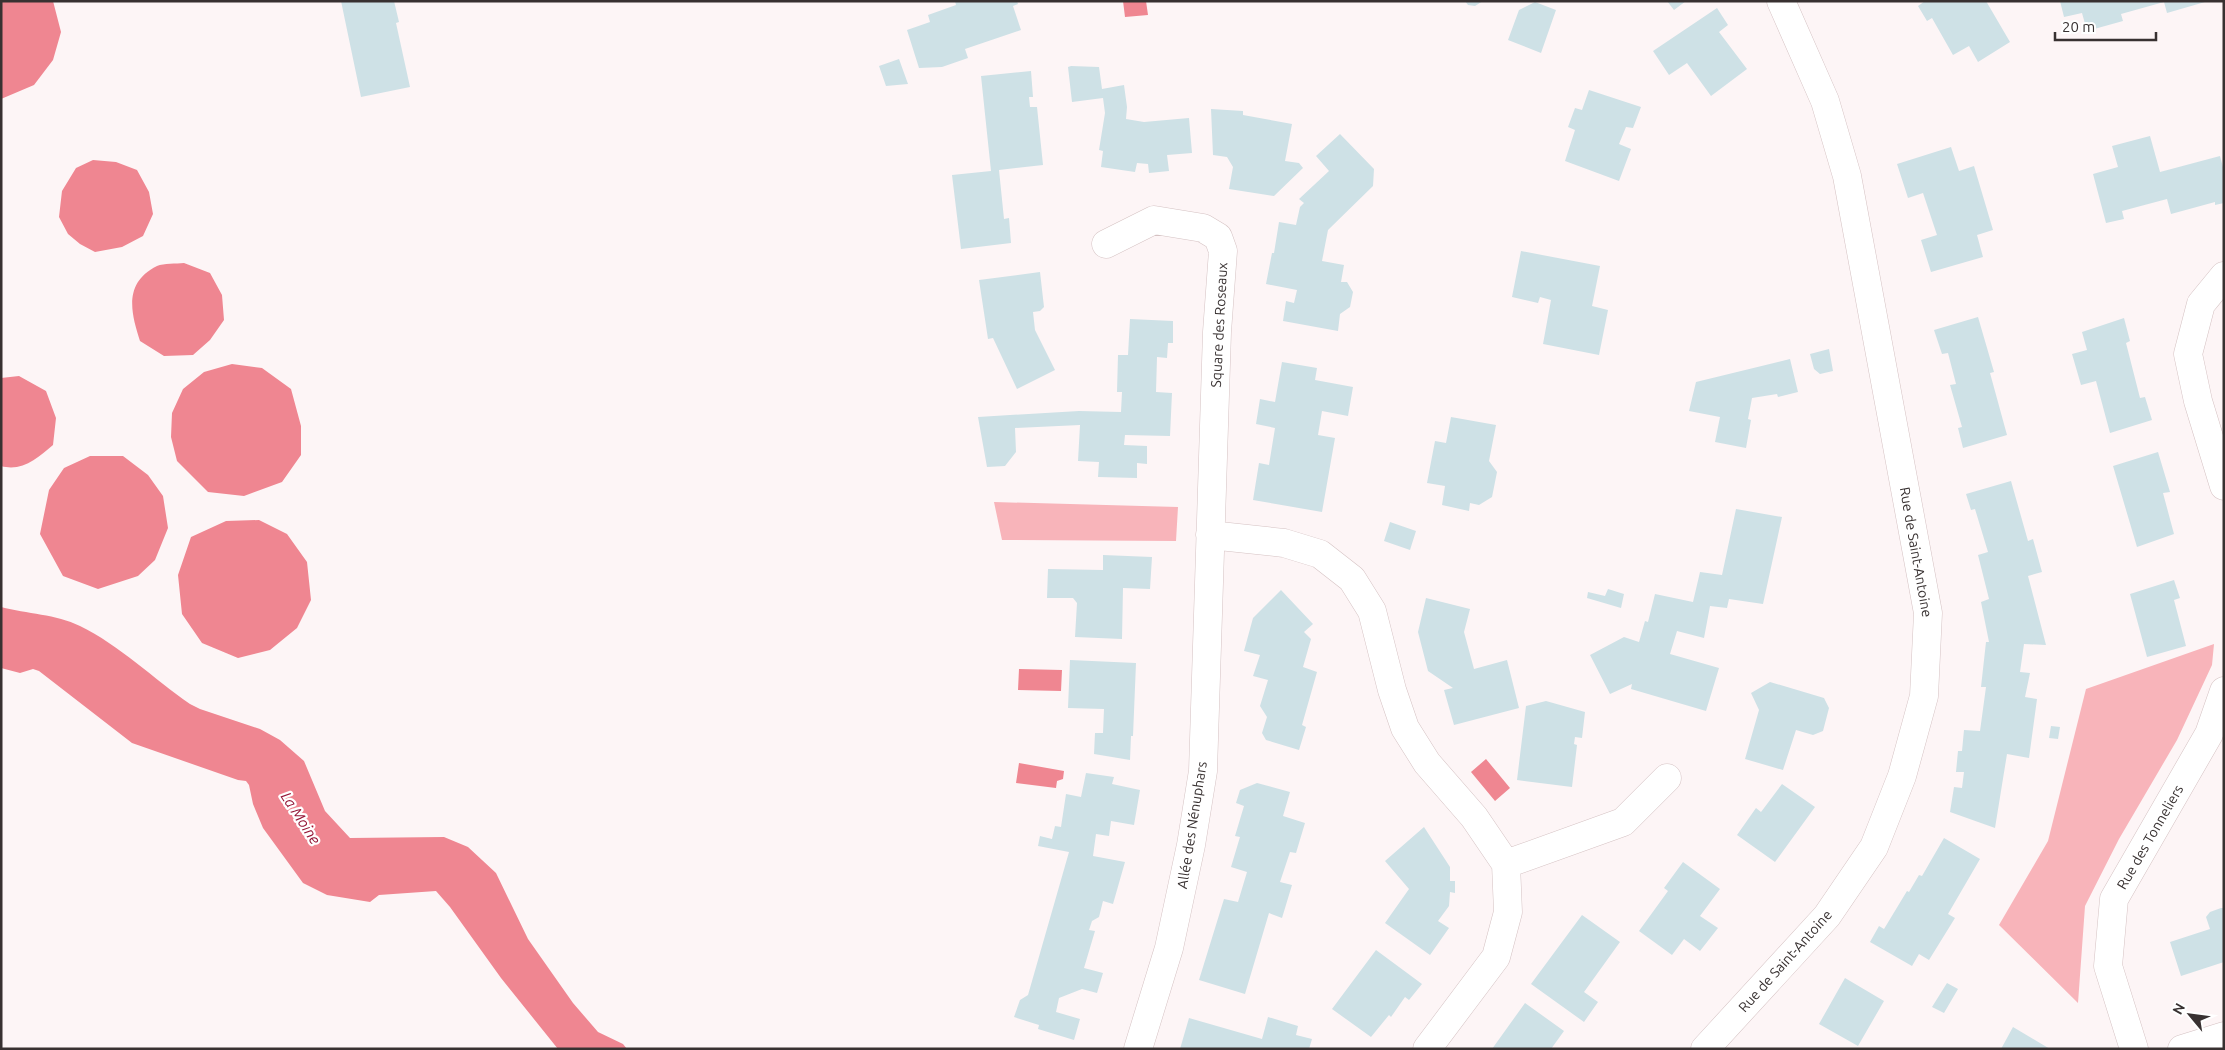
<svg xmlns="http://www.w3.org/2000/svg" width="2225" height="1050" viewBox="0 0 2225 1050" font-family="Ubuntu,sans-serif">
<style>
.green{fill:#f8b4ba}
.water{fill:#ef8691}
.building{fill:#cee1e6}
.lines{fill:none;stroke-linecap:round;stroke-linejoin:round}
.minor-casing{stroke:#d5c2c3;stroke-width:29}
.tertiary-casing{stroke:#d5c2c3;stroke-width:29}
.minor{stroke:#fff;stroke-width:28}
.tertiary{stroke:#fff;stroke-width:28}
.labels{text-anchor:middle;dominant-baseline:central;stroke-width:4.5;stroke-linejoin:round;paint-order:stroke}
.street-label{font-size:14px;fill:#383131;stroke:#fff}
.water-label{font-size:15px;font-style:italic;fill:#941536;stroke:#fff}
</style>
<rect width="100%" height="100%" fill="#fdf5f6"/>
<path class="green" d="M994,502l184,5 -2,34 -174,-1z
M2214,644l-2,21 -35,75 -58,99 -34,67 -7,97 -79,-78 49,-84 38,-152z"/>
<path class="water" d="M1,1h52l8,31 -8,28 -19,25 -33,14z
M1123,1h23l2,14 -23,2z
M93,160l23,2 21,8 12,22 4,22 -10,22 -21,11 -27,5 -15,-8 -12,-10 -9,-17 3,-26 14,-23z
M184,263l26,10 12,22 2,25 -14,20 -17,15 -29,1 -24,-15c-9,-28 -17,-58 17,-75 7,-3 19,-2 27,-3z
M232,364l30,4 29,21 10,37v29l-19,27 -38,14 -36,-4 -31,-31 -6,-24 1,-24 11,-24 21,-17z
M19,376l27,15 10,27 -3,27c-15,13 -31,27 -52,21v-88z
M90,456h33l25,19 15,21 5,32 -13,32 -17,16 -40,13 -35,-13 -23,-42 9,-44 15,-22z
M259,520l28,14 20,28 4,38 -14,28 -27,22 -32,8 -36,-15 -20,-29 -4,-39 13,-38 35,-16z
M1,607c26,7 55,7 79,19 39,19 74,53 110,78l10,5 60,20 20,11 24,21 21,50 25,27 94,-1 24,10 28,26 32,66 45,64 25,29 25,12 4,5h-69l-57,-71 -51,-71 -14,-16 -57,4 -9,7 -43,-7 -24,-12 -40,-55 -10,-24 -4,-19 -3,-4 -8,-1 -106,-37 -93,-72 -6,-2 -13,4 -19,-5z
M1019,669l43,1 -1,21 -43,-1z
M1486,759l24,29 -15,13 -24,-29z
M1019,763l45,8 -1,8 -6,2 -1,7 -40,-5z"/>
<path class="building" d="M341,1h53l5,21 -3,1 14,64 -49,10z
M955,1h62l1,3 -5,2 8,24 -56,19 3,9 -26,9 -23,1 -12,-38 23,-8 -2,-7 28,-10z
M1465,1h18l-8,5 -7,-1z
M1667,1h19l-12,9z
M1925,1h61l24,41 -32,20 -9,-16 -16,9 -21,-37 -5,3 -9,-15z
M2060,1h145v1l-38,11 -3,-11 -43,12 2,7 -36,10 -5,-18 -18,4z
M1535,2l21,8 -15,43 -33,-13 11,-30z
M1717,8l11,17 -9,7 28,37 -36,27 -24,-33 -18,12 -16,-24z
M899,59l9,25 -22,2 -7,-20z
M1071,66l28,1 3,22 22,-4 3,22 -1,12 18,3 45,-4 3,35 -25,2 2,16 -20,2 -1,-9 -11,-1 -2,9 -34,-5 2,-16 -4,-1 6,-37 -2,-15 -31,4 -4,-35z
M1031,71l2,26h-4l1,10h7l6,58 -44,5 5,49 5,-1 2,25 -50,6 -9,-74 39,-4 -10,-95z
M1589,90l52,17 -8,21 -7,-1 -7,17 12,5 -12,32 -54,-20 10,-31 -7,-3 7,-19 7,2z
M1211,109l32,2v4l49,9 -7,37 14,2 4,5 -29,28 -45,-7 4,-22 -6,-10 -14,-2z
M1340,134l34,35 -1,17 -45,44 -6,31 22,4 -3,17h6l6,10 -3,15 -10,7 -2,17 -55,-10 3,-20 8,2 3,-13 -31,-6 6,-31h2l5,-31 17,3 4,-18 4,-4 -5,-4 30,-28 -13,-15z
M2150,136l10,36 60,-16 4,15v32l-9,2v-3l-44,12 -4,-15 -45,12 2,8 -18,4 -13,-49 25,-7 -6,-21z
M1951,147l8,24 15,-5 19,64 -16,5 6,22 -52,15 -10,-32 16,-5 -14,-42 -15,5 -11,-34z
M1521,251l79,15 -8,40 16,4 -9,45 -56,-11 8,-44 -11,-3 -2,6 -26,-6z
M1040,272l4,35 -4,4 -7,1 2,18 20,40 -38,19 -24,-51 -5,1 -9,-59z
M1978,317l16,55 -4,1 17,62 -44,13 -5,-20 4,-1 -12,-42 6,-1 -8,-31 -6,1 -8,-24z
M2124,318l6,23 -4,2 14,55 5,-1 7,23 -42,13 -14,-52 -15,4 -9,-31 15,-4 -5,-18z
M1130,319l43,2v22h-5l-1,15 -10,-1 -1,35 16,1 -2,43 -45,-1 -1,10 23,1v18l-10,-1v15l-39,-1 1,-15 -21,-1 2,-36 -65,3 1,24 -11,14 -18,1 -9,-50 101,-6 42,1 1,-20h-5l1,-37h10z
M1829,349l4,22 -13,3 -6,-5 -4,-15z
M1790,359l8,33 -20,5 -1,-3 -25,4 -4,21 3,1 -5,28 -31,-6 5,-25 -31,-6 7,-29z
M1282,362l35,6 -2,12 38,7 -5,29 -26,-5 -4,24 17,3 -13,74 -69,-12 6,-37 10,2 6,-37 -19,-4 4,-25 15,3z
M1451,417l45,8 -7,36 8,11 -5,25 -13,8 -9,-2 -1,8 -27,-6 3,-19 -18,-3 8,-42 11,2z
M2158,452l12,40 -7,1 11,41 -37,13 -24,-81z
M2011,481l17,60 5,-2 9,33 -14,4 18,69 -22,-1 -4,28 10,1 -5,24 12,2 -8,59 -22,-4 -12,74 -45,-16 4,-25 8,1 2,-16h-8l2,-21h4l2,-21 16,1 6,-44h-5l5,-45h3l-8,-40 8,-3 -11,-44 10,-3 -13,-43 -4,1 -5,-16z
M1736,509l46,8 -19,87 -34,-5 -2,9 -17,-2 -6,32 -27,-7 -7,23 49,14 -13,43 -75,-22 1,-5 -22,10 -20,-39 34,-18 15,5 6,-21 3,1 7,-28 38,8 7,-30 22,3z
M1390,522l26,9 -6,19 -26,-9z
M1103,555l49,2 -2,32 -27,-1 -1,51 -47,-2 2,-34 -4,-5h-26l1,-29 55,1z
M2174,580l6,18 -6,2 12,46 -39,11 -17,-63z
M1608,589l16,5 -3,14 -34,-10 1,-6 17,4z
M1281,590l32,34 -9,8 7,7 -8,28 14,5 -15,53 4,2 -7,23 -33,-10 -4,-7 5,-16 -7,-11 8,-26 -15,-4 7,-21 -16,-4 9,-33z
M1426,598l44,11 -6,23 10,37 33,-9 12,48 -65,17 -10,-35 9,-2 -25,-17 -10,-39z
M1070,660l66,3 -3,73h-2l-1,24 -36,-6 1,-21h8l1,-24 -36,-1z
M1770,682l54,16 5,10 -6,23 -10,4 -17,-5 -13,40 -38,-11 14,-49 -8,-17z
M1546,701l39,11 -3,26 -7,-1 -1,7 3,1 -5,42 -55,-7 9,-74z
M2051,726l9,1 -2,12 -9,-1z
M1086,773l28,4 -2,7 28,6 -6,35 -23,-4 -2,15 -13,-2 -3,22 32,6 -12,42 -10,-3 -4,16 -7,4 -3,9 6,1 -11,37 19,5 -6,20 -15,-4 -23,9 -3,14 24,7 -6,21 -36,-11 1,-4 -25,-8 6,-17 8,-5 41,-143 -31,-6 2,-10 12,3 3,-13 6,1 5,-33 15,3z
M1257,783l33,9 -7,24 22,7 -9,30 -6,-1 -10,30 12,3 -10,33 -13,-5 -24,81 -46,-14 25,-81 14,3 9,-30 -16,-5 9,-30 -5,-1 9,-30 -8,-3 4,-13z
M1782,784l33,23 -40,55 -38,-27 19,-27 5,4z
M1424,827l26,40v14h5v12l-5,-1 -1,14 -11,15 11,7 -19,27 -45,-32 24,-34 -24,-28z
M1944,838l36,21 -32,55 7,4 -26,42 -10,-6 -7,12 -42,-24 9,-16 5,3 23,-38 2,1 10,-17 3,1z
M1683,862l37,27 -20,27 18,12 -18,23 -16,-12 -12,16 -33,-24 29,-40 -4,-3z
M2221,908h3v54l-43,14 -11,-34 40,-13 -4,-12 4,-5z
M1582,915l38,27 -36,50 14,10 -14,20 -53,-38z
M1376,950l46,34 -13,16 -4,-3 -14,20 -2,-2 -18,22 -39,-28z
M1845,978l39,23 -26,45 -39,-22z
M1947,983l11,6 -14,24 -12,-6z
M1525,1003l39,28 -13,18h-59z
M1268,1017l30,9 -2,9 16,4 -3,10h-129l9,-31 73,21z
M2013,1027l37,22h-49z"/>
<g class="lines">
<g class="minor-casing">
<path id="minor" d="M1106,244l48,-24 49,8 15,9 5,14 -6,81 -14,439 -12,74 -22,103 -31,101
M2224,276l-23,28 -13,50 10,47 26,85
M1210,535l74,8 36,11 32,25 20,32 20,79 13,38 22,35 47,54 32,47 2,48 -12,45 -69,92
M1506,864l117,-42 44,-44
M2134,1049l-26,-83 6,-67 95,-165 15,-43
M2182,1049l42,-13"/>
</g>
<g class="tertiary-casing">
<path id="tertiary" d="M1705,1049l122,-133 47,-69 28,-71 22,-80 4,-83 -81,-437 -22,-75 -44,-100"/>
</g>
<use href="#minor" class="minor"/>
<use href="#tertiary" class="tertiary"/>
</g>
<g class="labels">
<g class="street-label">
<text transform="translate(1219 325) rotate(-87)">Square des Roseaux</text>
<text transform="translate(1916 552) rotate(80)">Rue de Saint-Antoine</text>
<text transform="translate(1192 825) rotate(-81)">Allée des Nénuphars</text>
<text transform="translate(2150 837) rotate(-60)">Rue des Tonneliers</text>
<text transform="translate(1785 961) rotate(-48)">Rue de Saint-Antoine</text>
</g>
<g class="water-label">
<text transform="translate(301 818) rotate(57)">La Moine</text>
</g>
</g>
<rect width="2225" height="1050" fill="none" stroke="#383131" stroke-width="5"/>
<g transform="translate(2190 1015) rotate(299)" stroke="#ffffff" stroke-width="4" paint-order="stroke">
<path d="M0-4L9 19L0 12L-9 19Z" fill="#383131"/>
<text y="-8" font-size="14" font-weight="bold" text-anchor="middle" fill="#383131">N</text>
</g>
<path d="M2055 32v8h101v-8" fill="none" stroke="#383131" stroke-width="2.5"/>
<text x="2062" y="32" font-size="15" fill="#383131" stroke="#ffffff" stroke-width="4" paint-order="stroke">20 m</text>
</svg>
